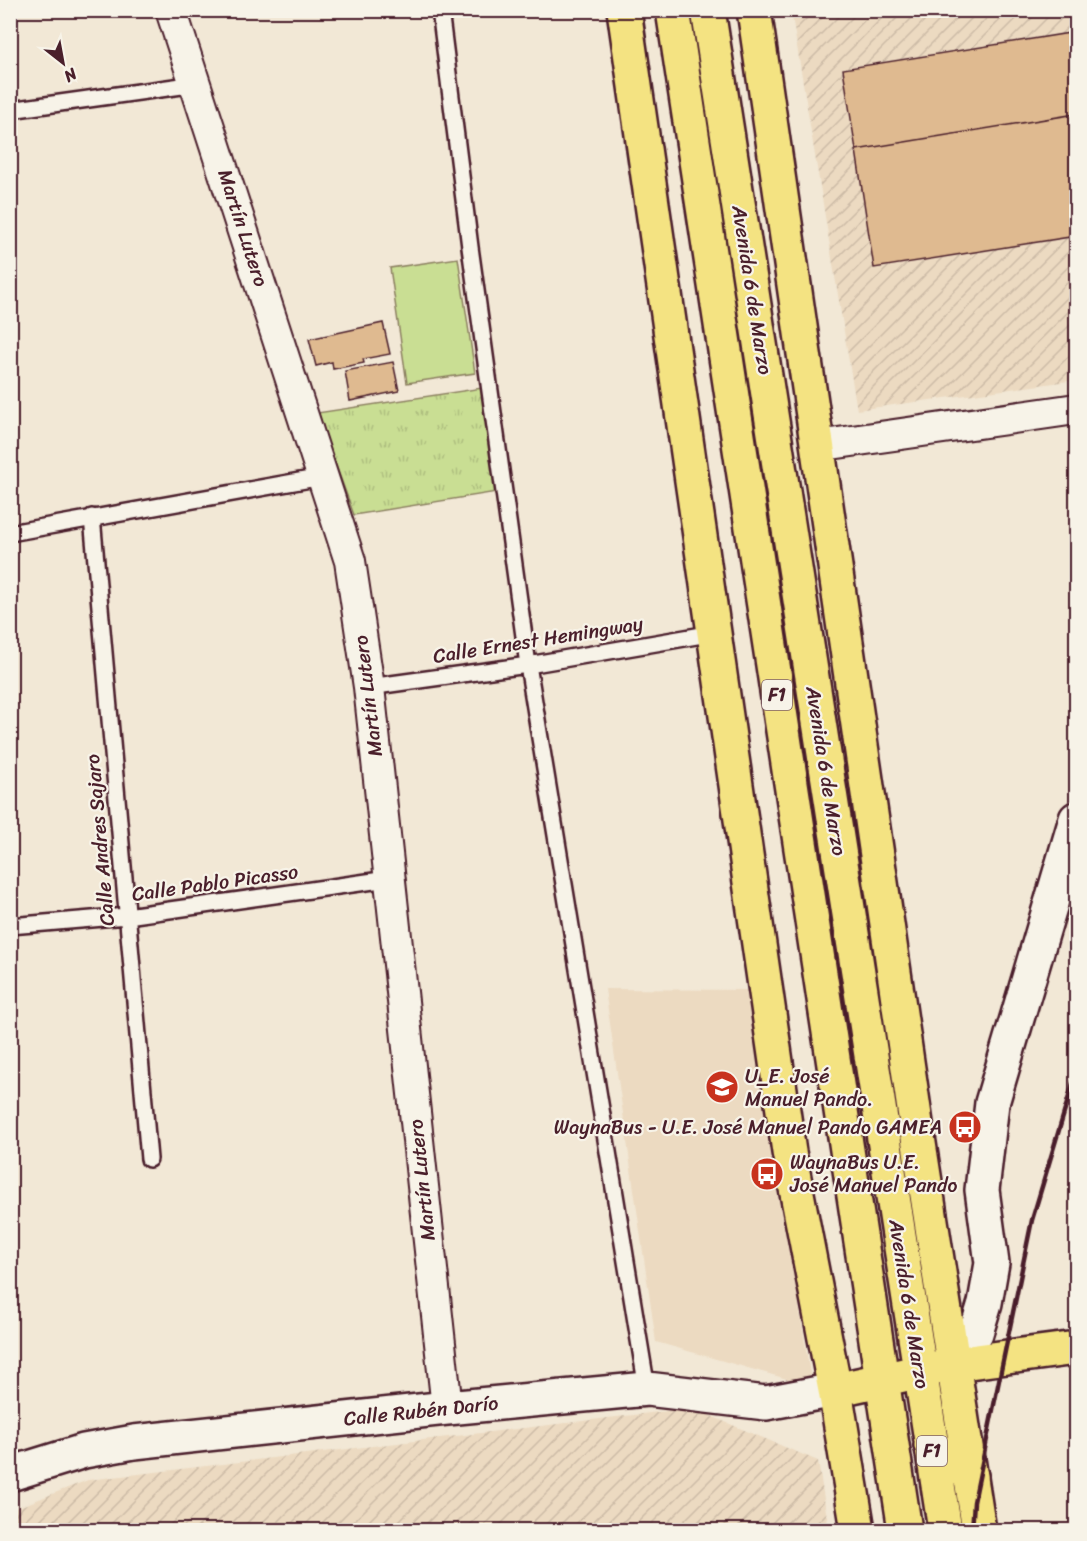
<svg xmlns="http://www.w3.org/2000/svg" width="1087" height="1541" viewBox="0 0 1087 1541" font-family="Sriracha,sans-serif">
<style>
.built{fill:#ecdac1}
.industrial{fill:url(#industrial-furrows)}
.grass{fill:url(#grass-tufts);stroke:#8a7e5f;stroke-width:1.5}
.pitch{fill:#c9de93;stroke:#8a7e5f;stroke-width:1.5}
.building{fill:#dfba90;stroke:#4a1f2b;stroke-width:1.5}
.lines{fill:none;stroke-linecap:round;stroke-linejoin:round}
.lane-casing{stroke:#4a1f2b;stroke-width:20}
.street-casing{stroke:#4a1f2b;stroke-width:34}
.secondary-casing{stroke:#4a1f2b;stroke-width:38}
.primary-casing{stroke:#4a1f2b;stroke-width:38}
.highway-casing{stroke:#4a1f2b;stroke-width:38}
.lane{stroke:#f7f3e8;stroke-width:15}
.street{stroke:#f7f3e8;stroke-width:30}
.secondary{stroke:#f7f3e8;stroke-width:33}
.primary{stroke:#f4e382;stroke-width:33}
.highway{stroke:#f4e382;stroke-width:33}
.rail{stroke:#4a1f2b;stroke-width:4.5}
.labels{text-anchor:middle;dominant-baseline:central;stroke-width:4.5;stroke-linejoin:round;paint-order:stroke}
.shield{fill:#f7f3e8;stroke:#7e5f64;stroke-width:1.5}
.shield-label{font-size:18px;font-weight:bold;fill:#4a1f2b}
.street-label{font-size:20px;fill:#4a1f2b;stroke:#f7f3e8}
.poi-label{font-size:20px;fill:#4a1f2b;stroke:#f7f3e8;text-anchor:start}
</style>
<defs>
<pattern id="industrial-furrows" width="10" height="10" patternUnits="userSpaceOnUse" patternTransform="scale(1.5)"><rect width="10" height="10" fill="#ecdac1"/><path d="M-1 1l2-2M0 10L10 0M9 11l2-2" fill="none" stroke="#ccbba6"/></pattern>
<pattern id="grass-tufts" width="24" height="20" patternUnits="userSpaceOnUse" patternTransform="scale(1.5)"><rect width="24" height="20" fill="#c9de93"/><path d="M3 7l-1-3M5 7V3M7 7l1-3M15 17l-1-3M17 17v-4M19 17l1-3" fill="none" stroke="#aebe7f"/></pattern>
</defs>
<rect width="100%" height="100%" fill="#f2e8d6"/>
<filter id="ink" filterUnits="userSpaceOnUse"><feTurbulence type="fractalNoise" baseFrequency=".0167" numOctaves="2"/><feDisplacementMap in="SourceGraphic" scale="12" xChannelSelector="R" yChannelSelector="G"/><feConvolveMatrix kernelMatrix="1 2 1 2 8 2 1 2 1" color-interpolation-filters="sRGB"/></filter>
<g filter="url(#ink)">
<path class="built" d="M605,989l143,1 64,396 -156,-44z"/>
<path class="industrial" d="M822,10l254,1v369l-219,30 -65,-394z
M692,1408l126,53 11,69h-818v-20l77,-30z"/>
<path class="grass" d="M482,388l15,104 -143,23 -37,-102z"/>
<path class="pitch" d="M458,258l17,115 -68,10 -17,-115z"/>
<path class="building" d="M1076,32v82l-220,36 -13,-81z
M1076,114v122l-202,32 -18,-118z
M383,323l7,31 -27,5 1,4 -31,6 -1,-7 -16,4 -7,-27z
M393,362l6,29 -49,10 -5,-30z"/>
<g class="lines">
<g class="lane-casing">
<path id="lane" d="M440,10l30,237 58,418 119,724
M10,110l186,-26
M92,517l57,642
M10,533l312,-56
M369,687l159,-22 186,-32
M10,926l117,-10 261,-37"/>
</g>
<g class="street-casing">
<path id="street" d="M171,10l179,551 19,126 78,721
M817,446l259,-37"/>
</g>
<g class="secondary-casing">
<path id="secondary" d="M954,1364l22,-31 9,-30 7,-40 -10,-73 10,-87 84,-284
M10,1474l74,-23 50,-9 313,-34 200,-19 119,14 69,-13"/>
</g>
<g class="primary-casing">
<path id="primary" d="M624,10l165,1142 46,238 23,140
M754,10l164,1127 61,393
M835,1390l119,-26 122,-16"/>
</g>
<g class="highway-casing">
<path id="highway" d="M673,10l232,1520
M708,10l237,1520
M931,1445l40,31"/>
</g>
<use href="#lane" class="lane"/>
<use href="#street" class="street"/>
<use href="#secondary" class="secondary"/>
<use href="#primary" class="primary"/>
<use href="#highway" class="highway"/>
<path class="rail" d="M972,1530l2,-28 58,-282 44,-147"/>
</g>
</g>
<defs>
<g id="school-disc" transform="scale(1.725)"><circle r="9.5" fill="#c8321e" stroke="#f7f3e8"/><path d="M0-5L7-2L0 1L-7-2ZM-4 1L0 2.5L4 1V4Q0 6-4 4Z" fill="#fff"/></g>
<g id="bus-disc" transform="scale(1.725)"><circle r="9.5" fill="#c8321e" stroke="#f7f3e8"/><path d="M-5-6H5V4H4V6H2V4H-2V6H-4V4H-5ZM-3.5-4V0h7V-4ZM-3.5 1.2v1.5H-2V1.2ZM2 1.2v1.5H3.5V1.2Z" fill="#fff"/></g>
</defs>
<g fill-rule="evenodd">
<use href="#school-disc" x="722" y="1087"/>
<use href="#bus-disc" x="965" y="1127"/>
<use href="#bus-disc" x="767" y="1174"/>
</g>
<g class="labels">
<g class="shield">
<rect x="762" y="680" width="30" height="30" rx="4.5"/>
<rect x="917" y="1436" width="30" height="30" rx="4.5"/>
</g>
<g class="shield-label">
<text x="777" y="695">F1</text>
<text x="932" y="1451">F1</text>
</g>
<g class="street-label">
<text transform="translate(243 228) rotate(72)">Martín Lutero</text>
<text transform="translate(752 290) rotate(81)">Avenida 6 de Marzo</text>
<text transform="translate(538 640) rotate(-9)">Calle Ernest Hemingway</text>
<text transform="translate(368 696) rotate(-97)">Martín Lutero</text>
<text transform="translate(826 771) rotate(81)">Avenida 6 de Marzo</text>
<text transform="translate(100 840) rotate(-95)">Calle Andres Sajaro</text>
<text transform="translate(215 883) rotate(-8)">Calle Pablo Picasso</text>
<text transform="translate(422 1180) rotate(-96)">Martín Lutero</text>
<text transform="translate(909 1304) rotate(81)">Avenida 6 de Marzo</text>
<text transform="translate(421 1411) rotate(-6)">Calle Rubén Darío</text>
</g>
<g class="poi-label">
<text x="745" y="1076">U_E. José<tspan x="745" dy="23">Manuel Pando.</tspan></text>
<text x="942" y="1127" text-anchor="end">WaynaBus - U.E. José Manuel Pando GAMEA</text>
<text x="790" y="1162">WaynaBus U.E.<tspan x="790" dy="23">José Manuel Pando</tspan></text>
</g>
</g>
<rect width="1087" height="1541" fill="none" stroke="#f7f3e8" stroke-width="36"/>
<rect x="18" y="18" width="1051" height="1505" fill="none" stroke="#4a1f2b" stroke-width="2" filter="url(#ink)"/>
<g transform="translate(63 63) rotate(149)" stroke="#f7f3e8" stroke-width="4.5" paint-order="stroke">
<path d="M0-4.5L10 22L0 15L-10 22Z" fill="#4a1f2b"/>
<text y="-9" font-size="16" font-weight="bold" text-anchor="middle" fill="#4a1f2b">N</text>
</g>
</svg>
